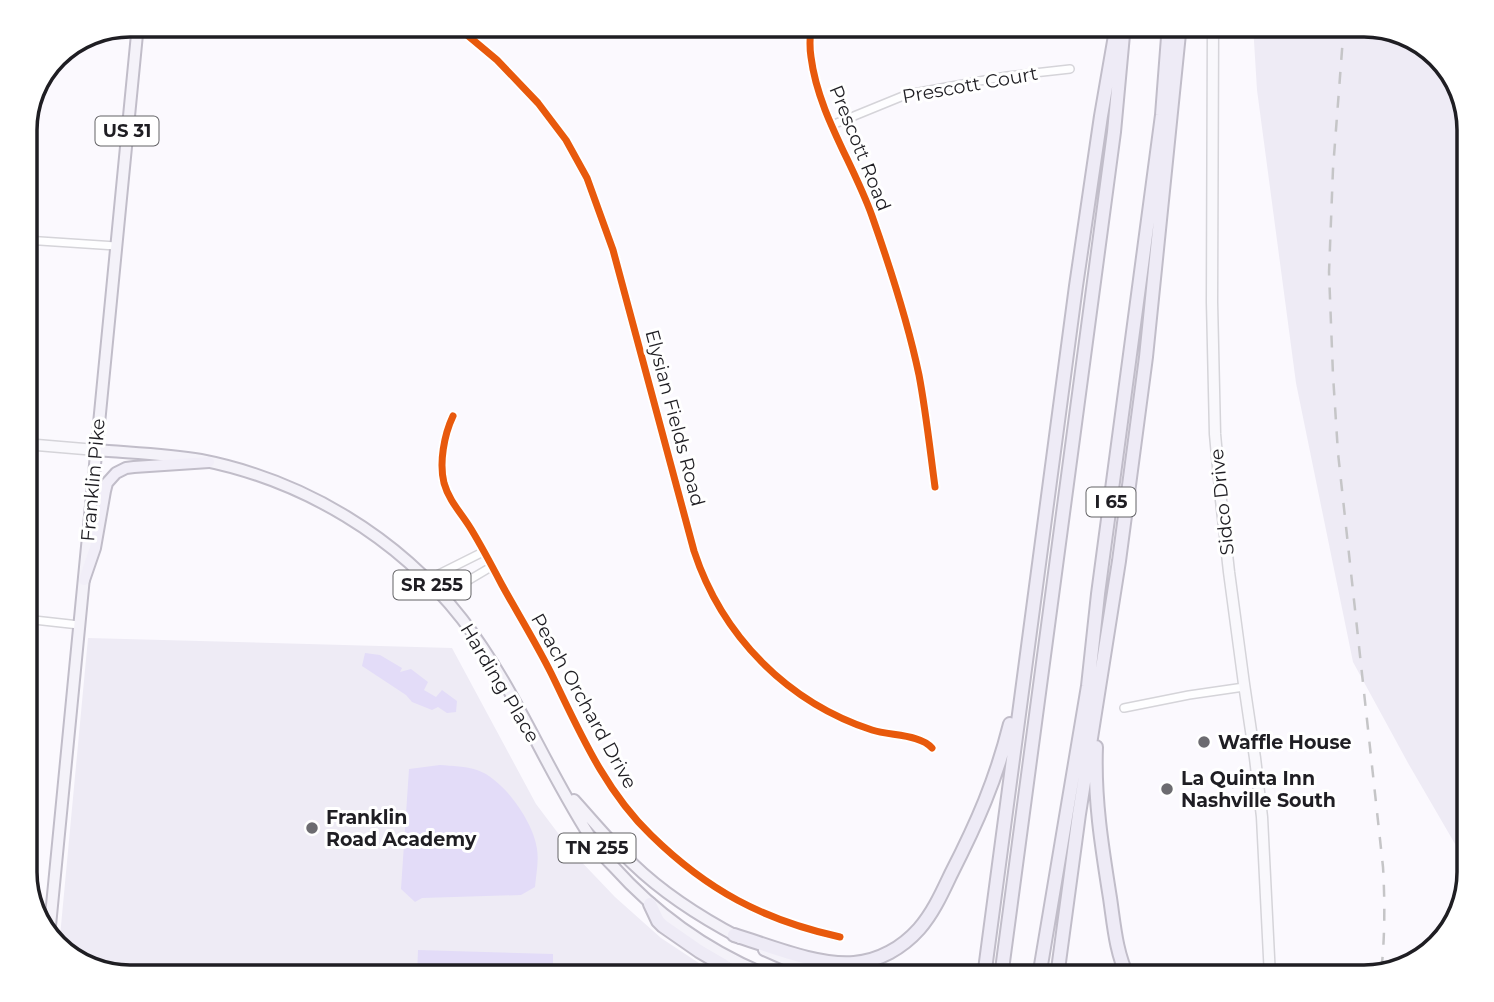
<svg xmlns="http://www.w3.org/2000/svg" width="1494" height="1002" viewBox="0 0 1494 1002" font-family="Montserrat,sans-serif">
<style>
.built{fill:#eeebf5}
.green{fill:#e3dcf8}
.lines{fill:none;stroke-linecap:round;stroke-linejoin:round}
.minor-casing{stroke:#d5d4d9;stroke-width:10}
.secondary-casing{stroke:#d5d4d9;stroke-width:13}
.primary-casing{stroke:#c1bdc9;stroke-width:14}
.trunk-casing{stroke:#c1bdc9;stroke-width:14}
.motorway-casing{stroke:#c1bdc9;stroke-width:16}
.minor{stroke:#fefeff;stroke-width:7}
.secondary{stroke:#f9f8fc;stroke-width:10}
.primary{stroke:#f4f2f9;stroke-width:10}
.trunk{stroke:#f1eef8;stroke-width:10}
.motorway{stroke:#eeebf6;stroke-width:12}
.rail{stroke:#c5c5c7;stroke-width:2.5;stroke-dasharray:12 12;stroke-linecap:butt}
.cycleway-casing{stroke:#fff;stroke-width:11}
.cycleway{stroke:#e8590c;stroke-width:7}
.poi-dot{fill:#6c6b70;stroke:#fff;stroke-width:2.5}
.labels{text-anchor:middle;dominant-baseline:central;stroke-width:6;stroke-linejoin:round;paint-order:stroke}
.shield{fill:#fff;stroke:#626265;stroke-width:2}
.shield-label{font-size:18px;font-weight:bold;fill:#1f1e23}
.street-label{font-size:19px;fill:#1f1e23;stroke:#fff}
.poi-label{font-size:19px;font-weight:bold;fill:#1f1e23;stroke:#fff;text-anchor:start}
.rim{fill:none;stroke:#1f1e23;stroke-width:3.5}
</style>
<rect width="100%" height="100%" fill="#fbf9fe"/>
<path class="built" d="M1253,25h111l59,17 35,41 11,46v739l-61,-105 -55,-101 -57,-279 -39,-293z
M88,638l364,10 84,156 37,49 42,44 46,41 59,39h-590l-59,-17 -12,-13z"/>
<path class="green" d="M365,653l15,2 22,13 -2,4 11,-3 17,13 -4,8 12,7 6,-7 15,11 -1,11 -9,1 -9,-6 -6,3 -20,-8 -6,-7 -44,-29z
M440,765c12,1 26,1 37,5 27,9 57,53 60,79 2,13 -1,26 -2,38l-14,8 -99,3 -7,4 -14,-13 8,-120z
M418,950l135,4v23h-136z"/>
<g class="lines">
<g class="minor-casing">
<path id="minor" d="M454,24l43,36 41,43 28,37 21,38 26,72 81,301c28,85 93,151 178,179 18,6 48,4 60,18
M811,24c-1,11 -2,22 0,33 7,56 42,106 61,159 18,51 36,107 47,159 7,37 11,75 16,112
M832,125l76,-31 99,-18 63,-7
M25,240l91,6
M453,416c-9,19 -14,47 -9,67 5,18 18,31 27,46 11,18 21,37 31,56 16,29 34,58 49,88 28,57 53,117 100,162 56,55 112,85 189,102
M427,580l56,-28
M442,596l49,-29
M25,619l54,6
M1124,708l65,-13 55,-8"/>
</g>
<g class="secondary-casing">
<path id="secondary" d="M1213,24l-1,278 3,132 6,66 8,72 15,112 11,74 7,59 8,160
M25,444l71,6"/>
</g>
<g class="primary-casing">
<path id="primary" d="M96,450c35,3 71,4 105,10 102,20 197,77 261,159 54,69 85,154 134,227 5,8 11,14 17,20 44,49 98,87 159,111
M574,800c19,21 38,44 59,64 31,30 69,54 107,74
M49,936l89,-912
M764,950l32,14 52,13"/>
</g>
<g class="trunk-casing">
<path id="trunk" d="M84,580l11,-32 10,-57 2,-8 9,-10 10,-5 8,-1 75,-5"/>
</g>
<g class="motorway-casing">
<path id="motorway" d="M1096,747c-2,52 6,101 14,151 4,27 6,55 18,79
M650,904l8,17 5,5 36,25 24,14 15,12
M734,935c36,11 83,31 120,28 25,-2 48,-15 65,-34 14,-16 23,-36 32,-55 26,-51 45,-94 59,-150
M984,977l92,-691 25,-170 16,-92
M1001,977l113,-845 10,-108
M1039,977l49,-291 10,-92 64,-479 7,-91
M1057,977l22,-163 40,-253 27,-204 34,-333"/>
</g>
<use href="#minor" class="minor"/>
<use href="#secondary" class="secondary"/>
<use href="#primary" class="primary"/>
<use href="#trunk" class="trunk"/>
<use href="#motorway" class="motorway"/>
<path class="rail" d="M1344,24l-11,145 -4,103 4,103 5,78 45,414c2,35 2,71 -2,106"/>
<g class="cycleway-casing">
<path id="cycleway" d="M454,24l43,36 41,43 28,37 21,38 26,72 81,301c28,85 93,151 178,179 18,6 48,4 60,18
M811,24c-1,11 -2,22 0,33 7,56 42,106 61,159 18,51 36,107 47,159 7,37 11,75 16,112
M453,416c-9,19 -14,47 -9,67 5,18 18,31 27,46 11,18 21,37 31,56 16,29 34,58 49,88 28,57 53,117 100,162 56,55 112,85 189,102"/>
</g>
<use href="#cycleway" class="cycleway"/>
</g>
<g class="poi-dot">
<circle cx="1204" cy="742" r="7"/>
<circle cx="1167" cy="789" r="7"/>
<circle cx="312" cy="828" r="7"/>
</g>
<g class="labels">
<g class="shield">
<rect x="95.5" y="116.5" width="63" height="29" rx="5"/>
<rect x="1086.5" y="487.5" width="49" height="29" rx="5"/>
<rect x="393.5" y="570.5" width="77" height="29" rx="5"/>
<rect x="558.5" y="833.5" width="77" height="29" rx="5"/>
</g>
<g class="shield-label">
<text x="127" y="131">US 31</text>
<text x="1111" y="502">I 65</text>
<text x="432" y="585">SR 255</text>
<text x="597" y="848">TN 255</text>
</g>
<g class="street-label">
<text transform="translate(970 85) rotate(-10)">Prescott Court</text>
<text transform="translate(860 148) rotate(68)">Prescott Road</text>
<text transform="translate(675 418) rotate(75)">Elysian Fields Road</text>
<text transform="translate(93 480) rotate(-85)">Franklin Pike</text>
<text transform="translate(1222 502) rotate(-96)">Sidco Drive</text>
<text transform="translate(500 683) rotate(59)">Harding Place</text>
<text transform="translate(584 701) rotate(61)">Peach Orchard Drive</text>
</g>
<g class="poi-label">
<text x="1218" y="742">Waffle House</text>
<text x="1181" y="778">La Quinta Inn<tspan x="1181" dy="22">Nashville South</tspan></text>
<text x="326" y="817">Franklin<tspan x="326" dy="22">Road Academy</tspan></text>
</g>
</g>
<path d="M0 0H1494V1002H0ZM130 37H1364A93 93 0 0 1 1457 130V872A93 93 0 0 1 1364 965H130A93 93 0 0 1 37 872V130A93 93 0 0 1 130 37Z" fill="#fff" fill-rule="evenodd"/>
<path class="rim" d="M130 37H1364A93 93 0 0 1 1457 130V872A93 93 0 0 1 1364 965H130A93 93 0 0 1 37 872V130A93 93 0 0 1 130 37Z"/>
</svg>
